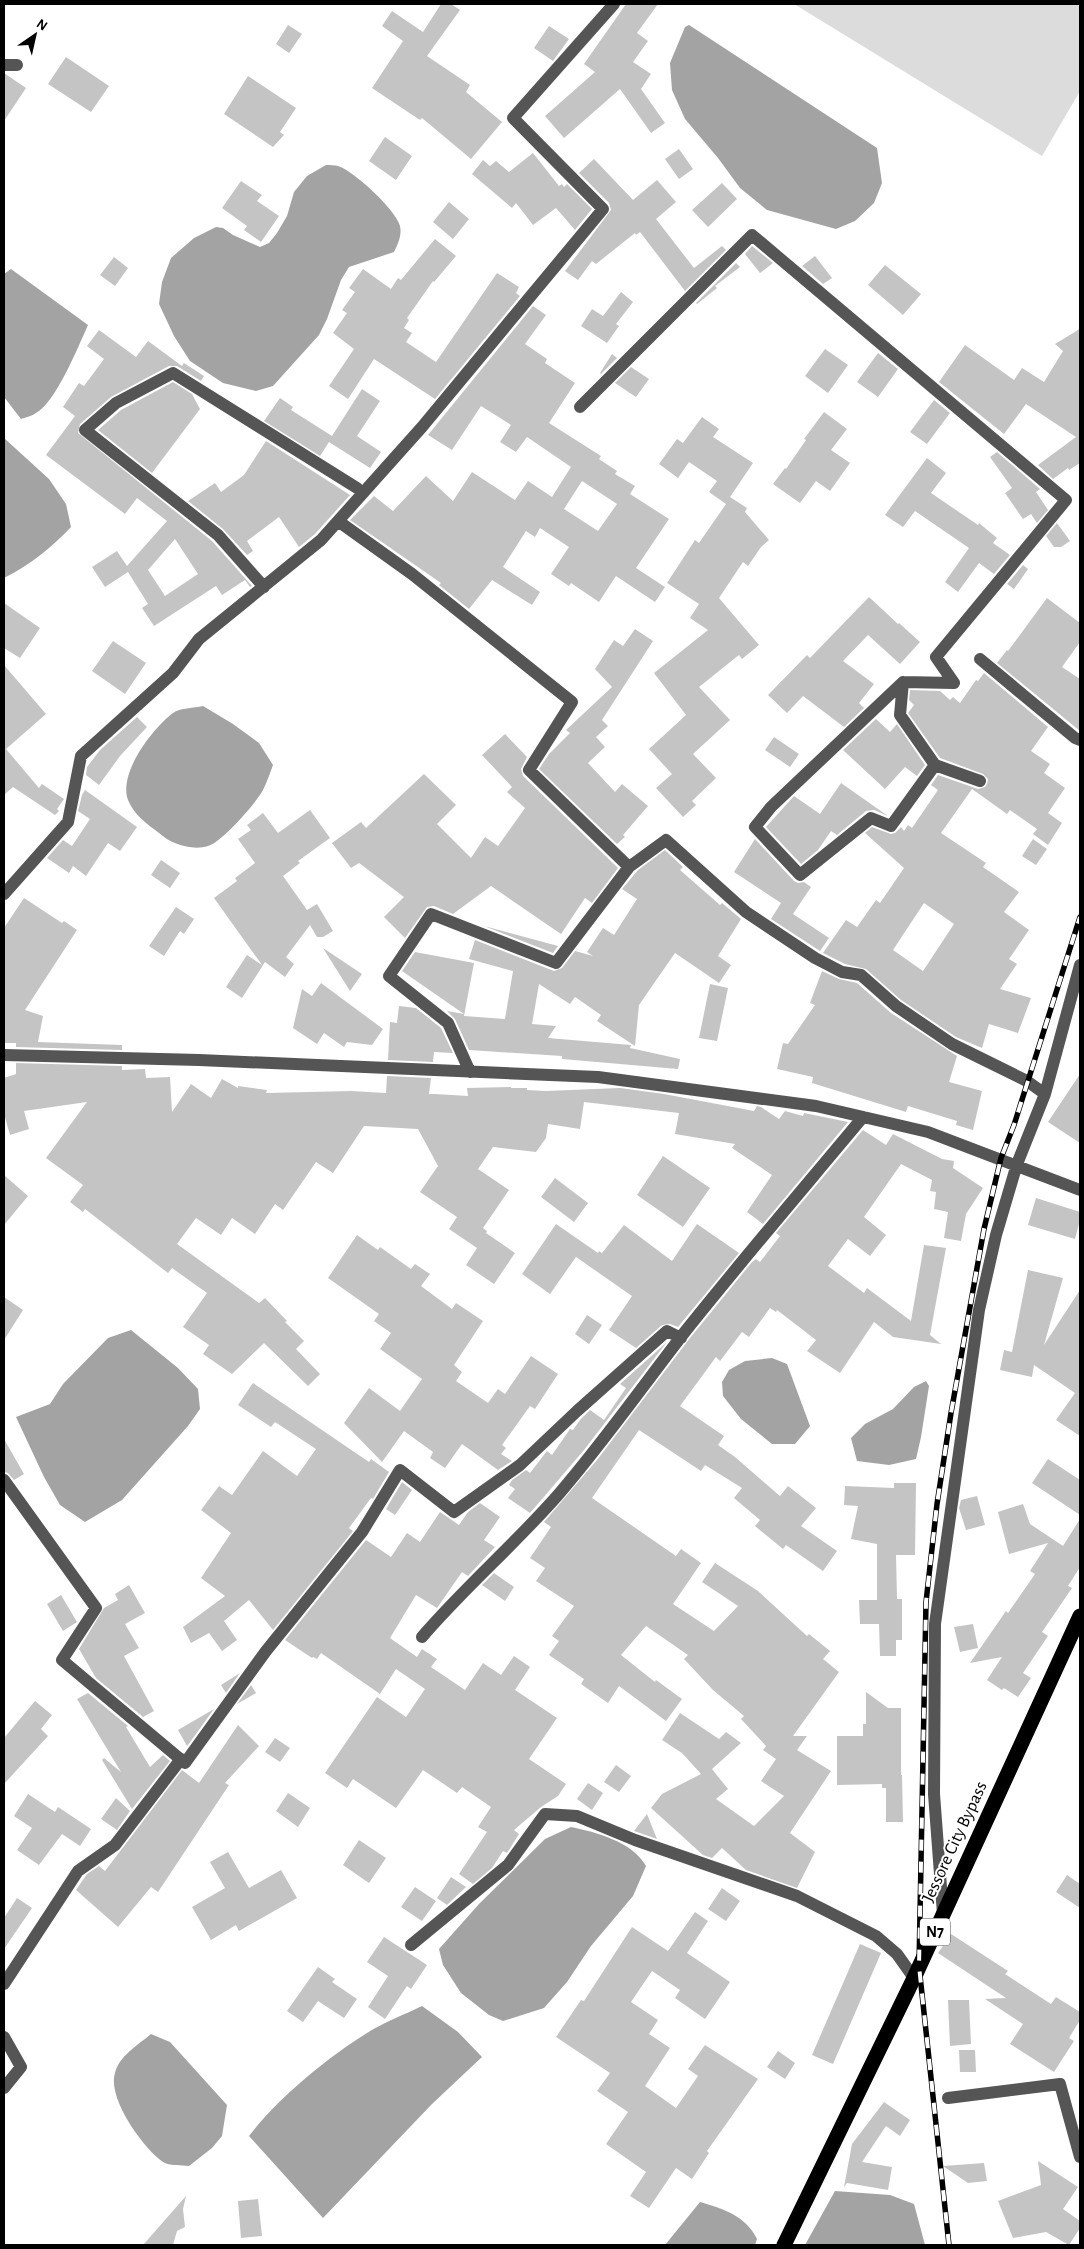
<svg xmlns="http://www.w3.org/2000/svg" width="1084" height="2249" viewBox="0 0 1084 2249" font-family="'Alegreya Sans',sans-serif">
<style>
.green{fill:#dcdcdc}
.water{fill:#a3a3a3}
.building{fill:#c4c4c4;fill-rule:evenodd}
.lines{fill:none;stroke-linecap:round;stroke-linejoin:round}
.minor{stroke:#555;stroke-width:12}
.highway{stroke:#000;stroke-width:15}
.rail-casing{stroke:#000;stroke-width:5.5}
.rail{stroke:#fff;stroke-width:4;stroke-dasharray:11;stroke-linecap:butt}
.labels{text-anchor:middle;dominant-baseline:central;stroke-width:4;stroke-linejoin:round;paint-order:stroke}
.shield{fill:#fff;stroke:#4c4c4c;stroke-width:1}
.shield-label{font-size:16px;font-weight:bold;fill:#000}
.street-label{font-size:18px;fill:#000;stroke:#fff}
</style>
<rect width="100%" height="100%" fill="#fff"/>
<path class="green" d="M794,4h286v87l-38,65z"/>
<path class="water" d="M689,25l188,123 5,35 -8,20 -19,18 -19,8 -69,-19 -27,-22 -22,-30 -33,-39 -13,-29 -2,-27 15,-36z
M326,165c4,0 9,0 12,1 16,5 58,44 62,60 2,9 -2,18 -6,26l-45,15 -8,13 -14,39 -8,16 -46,51 -17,5 -33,-8 -33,-22 -16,-25 -15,-32 3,-22 9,-24 23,-20 22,-11 7,1 10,7 27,12 9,-4 8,-10 10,-17 7,-24 13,-16z
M11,269l77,56c-10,22 -32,77 -52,88 -4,3 -10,4 -15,6l-17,-22v-123z
M4,438l45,41 17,25 5,23c-20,21 -41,38 -67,51z
M203,706l30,18 26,19 14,22c-3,8 -6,17 -10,25 -6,12 -42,53 -55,56 -16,5 -37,-2 -49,-13 -12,-9 -25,-18 -31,-33 -10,-27 25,-72 45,-87 7,-5 21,-5 30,-7z
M131,1330l47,38 20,21 2,20 -12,17 -66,74 -37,22 -25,-17 -16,-28 -28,-60 34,-13 13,-20 45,-46z
M772,1358l15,6 23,62 -15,18h-23l-31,-25 -18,-23 -1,-14 7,-12 16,-9z
M926,1381l3,5 -8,51 -5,22 -27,6 -32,-4 -6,-23 14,-14 28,-15 21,-22z
M571,1827c25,5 62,15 75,39l-13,30 -42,50 -24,36 -23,26 -41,13 -14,-6 -28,-22 -18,-28 -4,-16 40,-45 66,-65z
M422,2006l36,26 24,25 -50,47 -109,114 -74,-82c28,-37 79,-79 118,-103 17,-11 37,-18 55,-27z
M151,2034l19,8 57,63 -5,31 -10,12 -23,18c-7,-1 -20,0 -26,-4 -20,-14 -56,-64 -48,-89 4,-17 23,-28 36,-39z
M835,2191l55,4 24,9 11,41h-120z
M700,2202c24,7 46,14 57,37l-2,6h-90z"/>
<path class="building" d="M441,4h10l9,6 -33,46 43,29 -4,7 36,30 -31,37 -49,-41 -2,2 -48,-32 31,-47 -21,-15 10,-15 31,21z
M626,4h32l-21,29 11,8 -15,21 18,12 -10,15 24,34 -14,10 -31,-44 -56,49 -19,-22 50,-44 -11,-8z
M288,25l14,9 -13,19 -13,-9z
M549,26l20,13 -16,22 -19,-13z
M66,57l43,29 -18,26 -43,-28z
M4,73l22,15 -22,33z
M248,76l48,32 -16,24 4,3 -11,12 -49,-33z
M385,137l27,19 -16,24 -27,-19z
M679,149l14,20 -14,10 -14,-20z
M533,153l26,33 3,-2 2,3 3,-3 25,25 -17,21 -19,-22 -23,17 -17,-22 -4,5 -40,-34 11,-14 7,6 6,-5 13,11z
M594,159l39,41 24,-20 19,22 -20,17 38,49 28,-22 4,4 -41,41 -45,-59 -4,3 -1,-2 -39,31 -4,-3 -14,19 -13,-9 46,-61 -2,-7 -30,-30z
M241,181l21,14 -5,6 22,15 -18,26 -17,-12 3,-4 -25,-18z
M722,183l15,16 -29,28 -16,-17z
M449,202l20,17 -16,20 -20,-17z
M435,239l21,17 -22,26 -1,-1 -26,37 2,2 -5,8 8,5 -6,9 30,20 61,-89 22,14 -3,6 4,3 -85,103 -61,-40 -26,40 -19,-13 25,-37 -21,-16 14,-20 -5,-3 13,-18 -6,-4 14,-19 28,20 7,-11 3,2z
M752,246l21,17 -13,10 -15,-19z
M815,256l17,22 -9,6 -21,-18z
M114,257l14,11 -13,18 -15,-11z
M736,263l4,4 -25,19 2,2 -20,16 -1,-1z
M885,265l36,29 -18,21 -35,-30z
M621,292l12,10 -17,22 3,2 -12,17 -26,-17 11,-17 11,7z
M533,306l13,9 -21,29 22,15 -2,4 30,20 -26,40 52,33 -2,3 18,12 -2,3 20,12 -5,8 39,25 -33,49 29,19 -10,15 -39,-26 -17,26 -28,-19 -2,3 -18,-12 18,-27 -29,-19 -5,9 -9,-6 -23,36 37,25 -8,13 -40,-25 -23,29 -30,-24 2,-2 -91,-63 24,-24 19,15 33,-35 27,25 19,-29 43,28 13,-19 24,16 19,-30 -44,-30 -11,15 -16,-10 11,-17 -30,-19 -29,44 -24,-15zM582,481l35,23 -19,27 -34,-22z
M1080,326v137l-11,7 -1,-2 -15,11 -15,-14 38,-28 -50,-33 -22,30 -65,-52 26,-37 49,35 8,-12 22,14 19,-31 -8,-7 23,-14z
M99,330l37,27 12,-16 34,25 2,-3 20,13 -3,5 -24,-15h-8l-58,31 -31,27 -2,9 134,108 40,45 -2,1 -5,-7 -23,15 -6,-9 -62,40 -12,-18 6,-4 -20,-32 -23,15 -13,-20 25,-16 10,15 40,-45 -30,-23 -12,16 -79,-59 29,-39 -12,-9 16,-24 5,3 20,-27 -17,-13zM175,539l23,35 -33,22 -17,-26z
M825,349l23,16 -20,28 -23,-17z
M878,353l20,16 -20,28 -21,-15z
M612,354l5,4 -16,16 -1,-1z
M631,367l18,12 -13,18 -21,-14z
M173,382l19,12 8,15 -48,64 -54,-43 23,-20z
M362,389l18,12 -23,35 24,16 -11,16 -41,-26 -9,14 -56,-35 16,-23 13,9 -2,3 41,26z
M934,400l16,13 -23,31 -17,-12z
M824,412l23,17 -16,21 19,13 -20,28 -14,-10 -16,22 -27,-19 12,-16 1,1 20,-29 -2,-1z
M702,417l17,12 -6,8 40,26 -23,34 17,11 -2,4 24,28 -8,7 -13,19 -5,-4 -24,36 40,47 -17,14 -3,-4 -40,32 31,33 -37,34 23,24 -24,23 4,4 -13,12 -27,-29 16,-14 -23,-25 37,-34 -32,-42 54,-43 -18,-12 9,-14 -32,-21 28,-43 4,3 27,-39 -17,-12 8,-11 -28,-19 -11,16 -19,-14 18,-25 6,4z
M266,441l84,54 -35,39 -16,13 -20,-30 -32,24 6,10 -6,4 -24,-26 -35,-28 27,-18 6,9 23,-17z
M997,452l43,37 -4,3 12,18 -11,13 -6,-9 -8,5 -18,-26 7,-5 -22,-31z
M927,458l19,15 -15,20 47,32 1,-2 18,15 -4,5 17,12 -16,19 -15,-11 -21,29 -13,-10 24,-34 -54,-37 -12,16 -18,-12z
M1057,523l13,18 -9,6h-7l-8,-11z
M1023,565l5,4 -14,20 -7,-5z
M869,597l29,27 1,-1 21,19 -20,22 -32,-29 -25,26 31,23 -15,19 5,5 -20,19 -41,-31 -16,17 -19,-18 39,-40 3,3z
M1047,598l33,25v19l-18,25 18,12v52l-83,-68 10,-13 1,1z
M4,603l36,25 -20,30 -16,-10z
M635,629l18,12 -51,79 6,6 -12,11 9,10 -17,16 27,29 7,-8 26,22 -25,29 2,2 -8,7 -78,-75 10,-15 21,-21 -4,-3 46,-43 -17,-18 19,-29 9,6z
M113,641l33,22 -21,31 -33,-23z
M4,665l42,49 -40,35 33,39 3,-4 22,15 -7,10 2,2 -4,4 -42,-28 -9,8z
M984,673l64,54 -17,24 19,13 -6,9 21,15 -17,25 14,10 -14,22 -15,-11 4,-5 -27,-19 -3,4 -35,-25 -31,44 45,30 -3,4 36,25 -15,20 25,18 -20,29 8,5 -17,25 31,9 -13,35 -29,-9 -7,24 -26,-11 -55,-37 -35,-31 -21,-5 -22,-11 23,-33 11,7 19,-27 4,3 24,-35 -39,-35 7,-6 19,7 4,-1 6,-6 3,4 4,-6 4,3 26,-38 -7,-5 7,-10 40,14 7,-2 2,-3 1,-5 -5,-5 -43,-16 -32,-45 6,-8 -5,-5 1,-10 30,1 10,9 3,-3 7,6 16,-23 2,1zM924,903l30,21 -31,47 -30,-21z
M137,717l10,10 -27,29 -21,29 -13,-10 1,-8 13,-17z
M876,719l14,13 7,-8 28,41 -8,11 -12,-9 -20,22 -42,-39z
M505,734l22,23 -6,12 2,7 95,92 -26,35 -7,-5 -24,36 -70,-48 -38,28 -19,-8 -7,1 -22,31 -21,-21 20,-20 -45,-34 -8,5 -19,-25 29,-21 5,6 58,-54 32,31 -19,19 34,34 14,-21 13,9 27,-38 -18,-16 5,-5 -30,-32z
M774,737l25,17 -9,13 -25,-17z
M841,783l47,33 -14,-6 -8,1 -29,24 -6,-4 -13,19 -17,14 -35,-37 28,-31 26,18z
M85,790l52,37 -17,24 -12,-8 -22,33 -13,-10 -4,7 -22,-15 16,-18 9,6 18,-27 -12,-8 4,-16z
M310,810l20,28 -32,23 2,2 -17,13 24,34 10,-6 16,27 -10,6h-6l-7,-12 -24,32 8,7 -9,13 -20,-15 -23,36 -16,-11 21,-32 15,10 -48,-67 23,-17 -2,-3 20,-15 -17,-24 13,-9 -4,-5 16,-12 15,20z
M755,839l39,42 4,2 6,-1 7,5 -18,27 36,24 -9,13 -49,-32 10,-16 -47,-31z
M1033,839l14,10 -11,16 -14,-9z
M665,850l18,17 -3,3 40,35 2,-2 19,16 -23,37 13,9 -12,18 -44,-30 -36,52 -4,41 -38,-25 4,-6 -26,-18 -5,7 -31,-20 -7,40 24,2 -8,12 83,7 -1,3 50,11 -2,10 -116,-10v-3l-93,-6 -14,-31 -8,-8 17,3 -62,-43 13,-19 59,11 -10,53 41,3 8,-48 -44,-12 6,-19 79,31 8,-3 13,-17 18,5 -6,-4 16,-24 11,7 23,-36 -15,-10 16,-19z
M161,860l19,13 -10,15 -19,-13z
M24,898l38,25 2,-2 13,9 -52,80 18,6 -5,26 84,3v5l-106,-3v-4h-12v-115z
M176,907l18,12 -10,15 -4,-3 -16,25 -15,-10z
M484,926l74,20 -5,7z
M323,948l39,26 -12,17z
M822,971l17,8 18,4 34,30 66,43 -8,26 33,9 -9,39 -17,-5 1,-4 -49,-15 -2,6 -94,-29 1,-6 -36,-8 6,-26 5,1 27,-39 -5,-2z
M321,983l62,46 -11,16 -25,-3 -3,5 -20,-14 -7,11 -24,-16 9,-39 10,7z
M710,984l18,4 -11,53 -18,-3z
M399,1006l17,2 25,20 12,25 -19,-1 -1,10 -45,-2 2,-38 7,1z
M16,1063l106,3v4l23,-1 1,9 24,-1 2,35 19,-28 20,14 11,-19 16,9v-2l29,4 -1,3 85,-2 35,2 1,-17 44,2 -2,16h6l33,2 -1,-8 44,-1v1h16v2l19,1 74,-3 44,6 90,17 3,-5 4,1 18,12 6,-8 18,5 1,-3 44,9 -85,102 -16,-12 25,-37 -40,-27 3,-4 -60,-10 4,-21 -95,-11 -4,27 -32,-5 -2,14 -10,14 -43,-5 -15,22 31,21 -26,38 4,3 -1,2 29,20 -21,31 -28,-19 11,-17 -28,-19 8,-12 -37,-25 18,-26 -20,-37 -54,-3 -31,47 -17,-11 -33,48 -8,-6 -20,30 -23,-16 -11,17 -25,-17 -19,26 82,59 6,-5 22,23 -2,1 19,19 -8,8 24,25 -12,12 -44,-43 -32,31 -29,-20 6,-9 -26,-18 24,-34 -35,-25 -4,5 -83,-64 -2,3 -13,-10 13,-17 -37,-27 41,-56 -63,9 5,18 -19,6 -6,-21v-36l12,-4z
M1080,1074v69l-32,-21z
M863,1130l23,15 7,-11 49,25 12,2 -1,7 30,20 -17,26 -5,27 -17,-3 4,-26 -14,-3 2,-17 -6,-1 2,-11 -31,-16 -37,53 22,18 -16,21 -22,-17 -20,27 36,27 3,-5 44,33 13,-76 22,3 -16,87 11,9 -48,-7 -19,-15 -34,51 -33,-22 9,-11 -39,-30 -1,2 -6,-4 -21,29 -7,-5 -22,29 -4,-4 -36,49 44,30 -6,9 17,12 45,39 8,-10 28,22 -15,18 36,25 -14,20 -37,-26 -3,4 -28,-23 5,-6 -26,-22 8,-10 -37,-23 -4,6 -62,-41 -47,68 84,58 5,-7 20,14 -28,41 41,27 24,-25 -36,-24 13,-19 43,28 49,45 2,-2 21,17 -7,8 16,13 -46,64h14l-10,14 34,21 -41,62 25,19 -18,36 -51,-18 -24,-22 -10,10 -9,-3 -52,-47 11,-14 39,-20 -19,-21 -20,-13 18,-27 39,26 7,-7 15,11 -29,26 16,20 -12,10 38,27 30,-30 -23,-15 15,-22 -13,-9 3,-4 -25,-27 3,-3 -31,-26 -29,-31 4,-4 -42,-29 -25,29 34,27 1,-2 26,19 -16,22 -47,-35 -11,17 -27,-19 3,-5 -35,-24 10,-14 -7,-5 22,-30 -38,-25 9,-13 -15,-10 21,-31 -7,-5 53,-62 93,-122 62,-76 4,-3 4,3 20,-26 -4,-3z
M663,1156l47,32 -27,39 -46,-32z
M4,1175l24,21 -24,29z
M555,1178l33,25 -14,19 -33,-25z
M1036,1198l44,14v8l-5,19 -47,-14z
M556,1224l42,29 1,-2 3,2 22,-28 48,36 25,-37 42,29 -61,74 -8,-3 -8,1 -26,23 -27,-18 23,-34 -56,-39 -26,37 -28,-20z
M357,1235l21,15 2,-3 31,22 4,-5 15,10 -9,12 31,23 4,-6 27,18 -29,44 8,7 -6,9 32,22 10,-14 7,5 26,-38 27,18 -23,35 -5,-3 -28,39 4,3 -5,6 11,7 -14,9 -36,-26 -17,24 -15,-10 3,-6 -29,-21 -22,31 -38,-39 25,-35 31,23 22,-32 -42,-30 11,-16 -17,-12 5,-7 -51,-36z
M1028,1270l35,8 -19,67 36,-55v146l-24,-16 19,-27 -41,-28 -2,12 -32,-7 4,-20 8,2z
M4,1297l19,13 -19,30z
M587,1315l15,10 -13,19 -14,-10z
M667,1342l-83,108 -54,63 -22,-15 7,-9 -6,-4 3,-5 14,-10 4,3 17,-22 5,4 18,-26 3,1 7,-10 10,-10 14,10 22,-32 -6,-4z
M253,1383l116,79 2,-3 18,13 -16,27 -2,-1 -22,30 4,3 -80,99 -24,-30 -25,21 13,19 -15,11 -13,-18 -18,10 -8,-16 42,-31 -24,-18 30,-45 -30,-23 18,-24 13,9 31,-44 34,25 19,-27 -41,-27 -4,5 -33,-22z
M4,1439l20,35 -10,6 -6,-7 -4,-1z
M1048,1459l32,21v35l-48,-32z
M402,1482l10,8 -17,25 -9,-6z
M894,1483h22l-1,72h-19l1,44h5v41h-6v16h-16l-1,-32h-19l-1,-24h18v-56l-26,-5 7,-33 -14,-1 1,-19 49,2z
M977,1496l8,29 -19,5 -7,-22 2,-8z
M480,1503l20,14 -16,23 11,7 -27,29 -6,-4 -25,36 -21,-13 -26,43 27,19 5,-8 15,10 -6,8 34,23 18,-27 18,12 13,-19 16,11 -15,23 42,28 -28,41 37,25 -8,12 -17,11 -27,23 5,4 -12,19 -4,-2 -11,17 -19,16 -14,-10 28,-42 -9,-5 13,-20 -29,-20 -5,6 -34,-23 -27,38 -43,-29 -6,9 -22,-15 52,-76 29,20 19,-28 -29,-20 -16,25 -59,-41 -4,6 -4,-2 -1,1 -27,-18 81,-100 25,17 16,-24 13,9 20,-30 19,13 9,-13z
M1023,1504l7,20 33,22 17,-27v48l-12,19 4,2 -30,44 6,4 -25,37 8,5 -13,19 -14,-9 -2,2 -15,-10 15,-23 -32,6 36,-52 2,2 27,-39 -5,-3 18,-28 -39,11 -11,-42z
M494,1573l20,14 -9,14 -23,-16z
M129,1585l16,28 -20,11 14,24 -15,8 30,55 -11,6 -47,-39 -17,-29 25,-41 14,-8 -3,-6z
M61,1595l16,27 -14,9 -16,-27z
M973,1624l5,24 -18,4 -6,-25z
M240,1673l-14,20 -5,-8z
M251,1685l5,8 -19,11z
M866,1692l22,16h13v67h1l1,47h-17v-34h-4v-4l-45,1v-49h26v-12h3z
M88,1693l40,33 -2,1 24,40 13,-12 7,6 -38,48 -30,-49 2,-2 17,14 -44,-73z
M35,1701l17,14 -11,14 7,7 -44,48v-46z
M214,1709l-26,36 -1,1 -9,-16z
M238,1725l21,21 -34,37 4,2 -71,107 -7,-5 -33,40 -42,-37 11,-16 12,-8 6,5 77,-101 17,13z
M275,1738l15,10 -10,14 -15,-10z
M616,1765l15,11 -12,16 -15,-10z
M588,1783l15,10 -11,17 -15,-11z
M288,1793l22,15 -12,19 -22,-16z
M28,1794l27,18 3,-5 33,22 -11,17 -18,-12 -23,31 -22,-15 15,-22 -18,-12z
M116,1798l14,13 -13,19 -16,-11z
M647,1814l10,25 -23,-8z
M359,1840l27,18 -17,25 -26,-18z
M228,1852l21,36 32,-18 16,28 -58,33 -3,-6 -25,15 -19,-33 33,-19 -15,-26z
M1067,1875l13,9v24l-24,-16z
M451,1877l15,10 -19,18 -10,-7z
M415,1887l21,14 -14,20 -21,-14z
M722,1888l18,13 -14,20 -18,-12z
M17,1898l15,10 -28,41v-31z
M695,1912l13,9 -21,32 43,29 -25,37 -30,-21 5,-8 -28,-19 -21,31 27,18 -9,14 21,14 -25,38 31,22 22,-32 -10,-7 17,-24 53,34 -51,72 2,2 -17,26 -16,-11 -27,40 -19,-12 16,-24 -40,-28 22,-32 -31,-21 13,-18 -54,-36 25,-37 3,1 48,-74 36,24z
M951,1934l57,37 -3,3 46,30 5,-7 24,15v8l-11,18 5,3 -20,31 -44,-28 13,-20 -38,-25 21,-1 -68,-45z
M384,1937l43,28 -16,24 -4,-3 -22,33 -17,-12 20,-31 -21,-14z
M860,1944l21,9 -48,111 -21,-9z
M318,1967l17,12 -3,3 25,17 -13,19 -26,-17 -15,21 -16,-11z
M948,2000h21l2,44 -21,2z
M959,2050h16l1,22h-16z
M778,2051l17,12 -10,16 -18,-12z
M884,2102l26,18 -10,16 -14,-10 -24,36 30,5 -4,23 -41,-7 -3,4 8,-43z
M1038,2161l40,26 -15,22 17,12v7l-11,17 -23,-13 -33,6 -15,-37 43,-16z
M984,2163l3,18 -19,2 -25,-17z
M186,2196l-3,13 2,18 -8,4 -4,14h-30z
M258,2199l4,37 -21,2 -3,-37z"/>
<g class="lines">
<path class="minor" d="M4,65h13
M580,407l172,-172 314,265 -130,157 18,26 -51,-1 -132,125 -16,20 45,48 71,-57 20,8 44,-61 45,16
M338,521l74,53 160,128 -43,68 100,97 37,-27 80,72 69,46 27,14 19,3 35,31 56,38 75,37 18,13
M264,587l-46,-52 -133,-105 31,-27 57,-30 184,115
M980,659l95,79 5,2
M903,682l-3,33 35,50
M4,894l64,-72 13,-66 92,-83 26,-34 122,-99 101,-113 181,-218 -90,-91 101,-114
M4,1055l195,5 399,17 218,29 112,26 152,58
M470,1072l-22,-49 -59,-47 42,-62 125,49 73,-96
M4,1480l92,128 -34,52 123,103 81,-112 96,-119 38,-62 54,42 66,-47 57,-54 90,-80 14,7
M422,1637c43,-50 93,-93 136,-142 45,-52 84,-108 126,-162 58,-73 119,-144 179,-216
M943,1914l-9,-120 1,-170 44,-314 17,-75 21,-71 28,-70 35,-129
M411,1945l97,-80 37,-51 32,2 58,24 162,56 79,40 21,18 17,24
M4,1984l74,-113 37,-26 66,-86
M4,2037l17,30 -17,21
M948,2098l112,-14 20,73"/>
<path class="highway" d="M784,2245l130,-267 166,-362"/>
<g class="rail-casing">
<path id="rail" d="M949,2245l-30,-279 7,-364 11,-98 14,-91 33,-184 17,-71 13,-33 66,-208"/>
</g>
<use href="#rail" class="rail"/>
</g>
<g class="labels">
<rect class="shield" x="920" y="1918.5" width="30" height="27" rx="4"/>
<g class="shield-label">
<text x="935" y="1932">N7</text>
</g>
<g class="street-label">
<text transform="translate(955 1842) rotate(-65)">Jessore City Bypass</text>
</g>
</g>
<rect width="1084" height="2249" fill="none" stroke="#000000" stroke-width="10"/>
<g transform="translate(35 35) rotate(34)" stroke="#ffffff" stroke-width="4" paint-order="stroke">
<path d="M0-4L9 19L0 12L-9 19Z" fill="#000000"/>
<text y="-8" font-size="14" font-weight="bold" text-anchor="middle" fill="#000000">N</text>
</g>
</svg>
